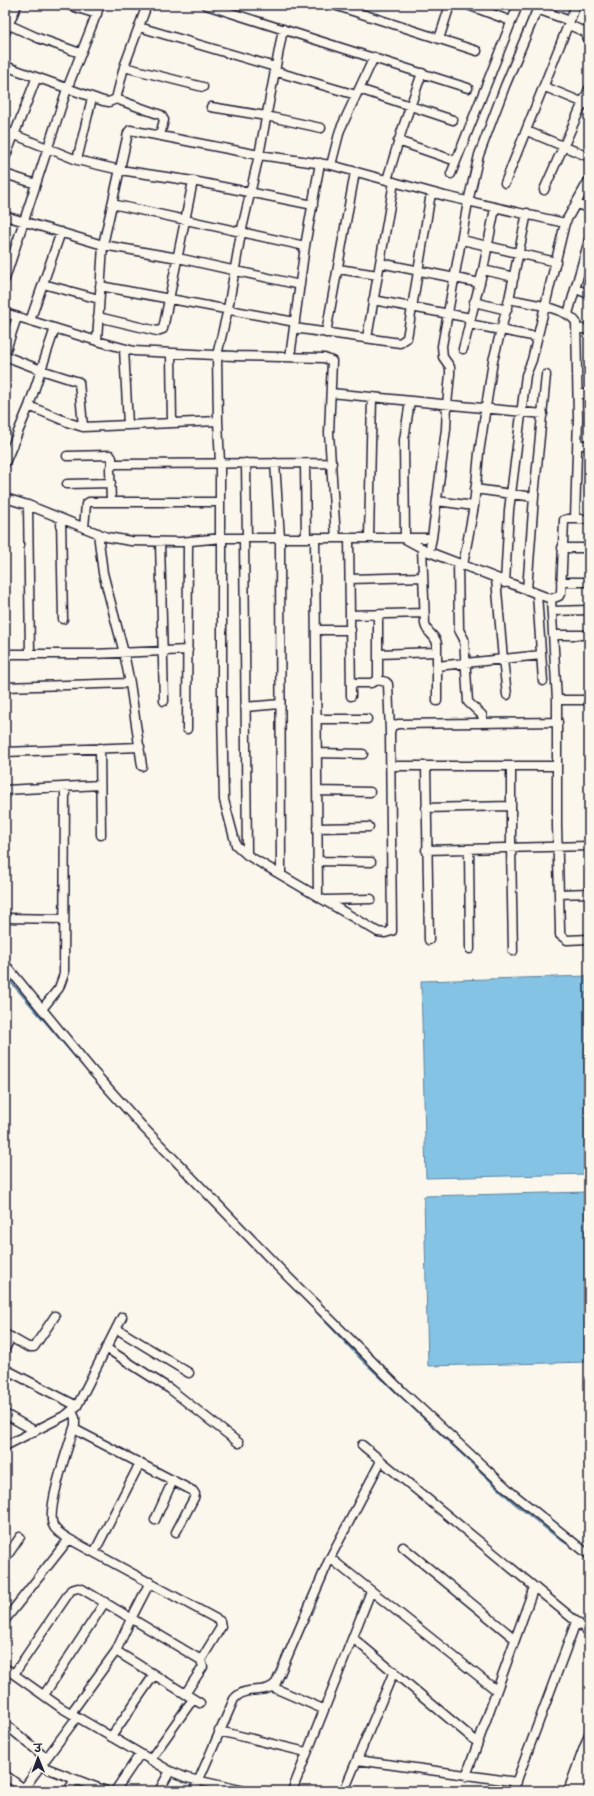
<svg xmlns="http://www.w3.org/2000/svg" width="594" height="1796" viewBox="0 0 594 1796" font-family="'Indie Flower','Playpen Sans Deva',sans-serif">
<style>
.water{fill:#85c3e5;stroke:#5d83a1}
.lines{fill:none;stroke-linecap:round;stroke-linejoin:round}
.stream{stroke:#5d83a1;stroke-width:2}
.minor-casing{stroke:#22223b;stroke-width:11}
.major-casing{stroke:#22223b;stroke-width:13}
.minor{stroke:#fbf7ec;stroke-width:8}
.major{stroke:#fbf7ec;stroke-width:10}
</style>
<rect width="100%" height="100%" fill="#fbf7ec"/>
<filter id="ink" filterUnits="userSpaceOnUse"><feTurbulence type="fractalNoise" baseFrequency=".025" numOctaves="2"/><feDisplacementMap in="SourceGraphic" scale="8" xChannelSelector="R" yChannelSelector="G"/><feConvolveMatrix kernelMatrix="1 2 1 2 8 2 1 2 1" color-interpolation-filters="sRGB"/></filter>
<g filter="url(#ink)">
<path class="water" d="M589,976v198l-163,4 -5,-197z
M589,1192v170l-161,4 -4,-170z"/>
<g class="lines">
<path class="stream" d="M5,975l79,92
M93,1077l25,28
M294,1288l67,71 152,143 45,36 20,13"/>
<g class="minor-casing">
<path id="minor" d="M68,5l29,9
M206,5l262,83
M334,5l143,46
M468,5l43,16
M537,9l33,12
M5,23l33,15 42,15
M569,25l16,7 4,9
M139,27l136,40
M5,33l12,-28
M439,39l11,-34
M5,66l98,35 6,1 7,-3 45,16 3,5 -4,15
M124,67l79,20
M274,71l82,24
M545,87l44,18
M359,89l94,31
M116,99l8,-32 23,-62
M211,107l55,9 55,12
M5,131l72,29 43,10 73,11 120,24
M527,131l62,26
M398,141l58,20
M5,158l31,-79
M77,160l15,-62
M331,165l9,-35 34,-73
M5,174l31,10
M451,174l67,-169
M387,180l15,-50 20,-57
M505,183l71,-178
M544,190l45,-101
M112,204l193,42
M576,204l13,4
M5,216l98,29 75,13 122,27
M462,240l94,22
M380,263l100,20
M338,269l40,6
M483,270l31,7
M5,279l62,-190 33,-84
M43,284l56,15
M100,286l195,36
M576,289l13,5
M509,299c18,4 57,8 67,23l2,96 -3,101
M373,300l98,18
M474,302l33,8
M5,313l92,28 37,10 100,5 90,2 8,3 -3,72 7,105
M568,314l21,-74
M98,317l59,14 6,-2 30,-148
M30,321l31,-89
M469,324l68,13
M294,328l106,15 7,-5 24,-145
M577,328l12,2
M326,333l29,-161
M367,338l27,-156
M97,341l6,-96 25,-112 2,-3 129,25 72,10 114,31 120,27
M124,349l4,76
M463,349l20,-79 12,-62
M5,353l12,-36
M171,354l1,68
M5,356l36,14 38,12 4,45
M290,357l15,-111 15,-83
M331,393l212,21
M578,394h11
M410,401l-6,39 1,99 24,13 122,47
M29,406l41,17 13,4 135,-6
M578,445h11
M67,456l43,-1 2,3v8
M5,463l24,-57 26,-78
M246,463l1,75
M275,463l5,75 1,336
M305,464l1,74
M67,484l44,-1
M475,489l59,8
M5,498l23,7 79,32 24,4 49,1 42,-4h210
M437,501l37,5
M111,502l-1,-33 2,-3 3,-2 217,-1
M28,505l2,149
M61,519l2,100
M589,519h-21l-4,1 -3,72 -2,4 -8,3 6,101v126l3,103v6l7,5 22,-1
M84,528l2,-24 3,-2h131
M98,533l5,40 21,80 6,30 12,83
M220,538v-75l-2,-42 -1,-66 11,-46 13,-76 18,-78 24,-126
M222,538v171l2,91 12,45 11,10 131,77 7,1 7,-2 -2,-199 2,-6 6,-2 160,-2
M244,538l3,317
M315,538l3,358
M349,538l2,158
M369,538l3,-141
M160,542l4,159
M422,548l3,76c1,9 11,11 12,20v57
M562,548h27
M429,552l3,-14 14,-109 1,-24 3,-31v-7l-7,-10 -1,-11 26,-144 11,-47 26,-69 34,-81
M458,563l1,67 5,9 4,63 14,13 2,8
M463,565l11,-59 5,-53 14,-92 16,-62 18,-86
M350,579l73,-2
M496,579l7,80 4,36
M561,582h28
M505,583l4,-73 17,-135 6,-15 33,-137 24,-43
M527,590l7,-93 12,-122
M537,594l6,87
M552,611l37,-1
M350,615l74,-2
M316,630h35
M554,635h35
M5,654h88l95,-4
M378,654l59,-2
M437,666l104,-11
M378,680l8,2 2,2 2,48
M351,683h20l7,-3v-66
M5,687l125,-4
M557,700h32
M245,707l35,-3
M317,719h50
M187,729l1,-187
M100,748l1,87
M5,752l135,-5
M317,753l46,1
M391,766h166
M426,766l3,174
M511,766v81l2,104
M5,790l95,-5
M317,791l53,1
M426,808l84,-2
M317,828l52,-1
M469,849l1,100
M426,850l163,-4
M317,861l54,1
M559,894l30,-1
M326,900l45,-1
M5,918l59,1
M5,964l86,105 51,57 139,144 121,121 110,102 77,62
M42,1009l17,-21 5,-14 1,-187
M117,1329l72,44
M5,1334l23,13h6l21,-31
M106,1348l64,41 69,54
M5,1349l6,-12
M5,1369l72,37
M72,1411l3,7v7c-6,19 -29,84 -22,100 2,6 10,10 16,14l151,82 1,6 -20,33
M5,1414l30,17
M74,1429l119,62 2,3 -1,4 -18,34
M362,1445l227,187
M5,1446l61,-31 11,-9 45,-89
M155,1520l18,-40
M403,1547l112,92
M95,1551l45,-88
M330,1558l166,132
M5,1559l15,-22
M5,1620l64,-81
M353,1638l124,104
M116,1651l84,52
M5,1668l55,39 110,64 17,7 58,13
M14,1674l57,-84 7,-2 4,1 119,71 2,7 -18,27
M272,1687l51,22
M44,1695l61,-93
M71,1713l45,-62 15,-32 19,-37
M5,1724l41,34
M219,1731l87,21
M111,1737l43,-62
M150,1760l43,-61
M357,1760l160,22
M41,1766l65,25
M5,1775l19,14
M466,1776l68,-189
M22,1791l55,-74
M68,1791l7,-12
M115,1791l25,-37
M159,1791l11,-20
M194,1791l40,-92c13,-15 30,-3 42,-16l54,-125 51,-97
M292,1791l79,-200
M344,1791l50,-120
M513,1791l63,-169
M568,1791l21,-57"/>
</g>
<g class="major-casing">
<path id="major" d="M577,1791l12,-35
M588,1791l1,-2"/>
</g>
<use href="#minor" class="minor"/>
<use href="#major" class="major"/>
</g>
</g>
<rect width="594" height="1796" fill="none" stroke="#fbf7ec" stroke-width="20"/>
<rect x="10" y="10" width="574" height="1776" fill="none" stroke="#22223b" stroke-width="1.5" filter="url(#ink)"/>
<g transform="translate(38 1758) rotate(359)" stroke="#fbf7ec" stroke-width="3" paint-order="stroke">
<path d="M0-3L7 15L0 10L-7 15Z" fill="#22223b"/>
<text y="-6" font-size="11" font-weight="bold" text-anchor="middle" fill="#22223b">उ</text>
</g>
</svg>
